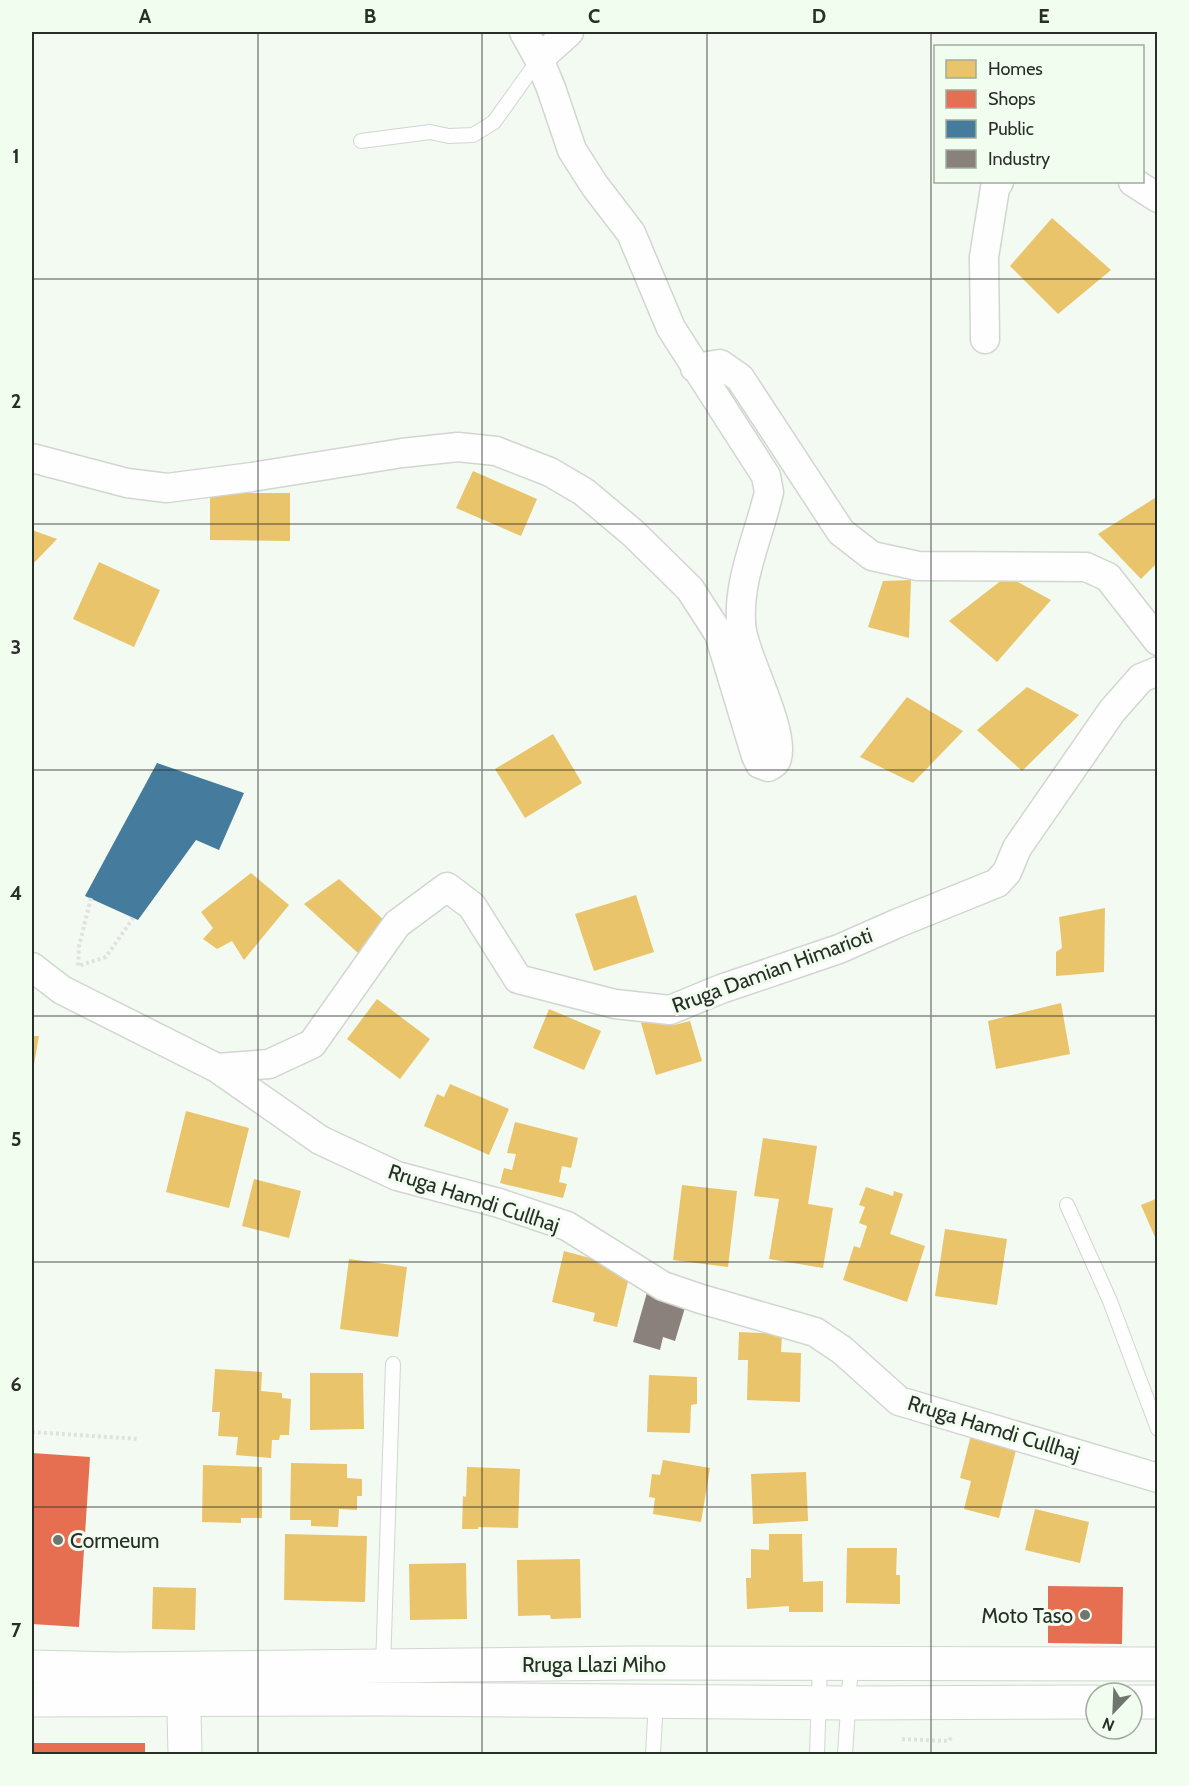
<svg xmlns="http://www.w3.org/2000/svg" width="1189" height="1786" viewBox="0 0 1189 1786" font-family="Cabin,sans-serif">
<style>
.homes{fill:#e9c46a}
.shops{fill:#e76f51}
.public{fill:#457b9d}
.industry{fill:#8a817c}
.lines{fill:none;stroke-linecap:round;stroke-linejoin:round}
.lane-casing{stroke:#d1d6d0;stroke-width:16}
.street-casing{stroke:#d1d6d0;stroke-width:31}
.secondary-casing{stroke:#d1d6d0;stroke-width:35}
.primary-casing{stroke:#d1d6d0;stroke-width:35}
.path{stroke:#e0e2df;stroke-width:4;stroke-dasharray:3 3;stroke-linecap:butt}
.lane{stroke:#fdfefd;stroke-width:14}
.street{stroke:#fdfefd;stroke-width:28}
.secondary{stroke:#fdfefd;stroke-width:33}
.primary{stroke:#fdfefd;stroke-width:33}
.grid{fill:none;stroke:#2a2e29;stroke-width:1.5;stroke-opacity:0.55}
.poi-dot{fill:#70756f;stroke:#f1fdee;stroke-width:2}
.labels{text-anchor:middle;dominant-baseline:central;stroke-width:6;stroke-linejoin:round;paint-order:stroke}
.street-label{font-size:21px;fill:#2a2e29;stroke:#f1fdee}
.poi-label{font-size:21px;fill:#2a2e29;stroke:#f1fdee;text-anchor:start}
.neatline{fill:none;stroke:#2a2e29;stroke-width:2}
.grid-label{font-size:20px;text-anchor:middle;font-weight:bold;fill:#2a2e29}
</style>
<rect width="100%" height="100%" fill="#f3faf2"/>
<path class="homes" d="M1052,218l59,52 -53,44 -48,-48z
M473,471l64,28 -16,37 -65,-28z
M210,493h80v48l-80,-1z
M1158,496v66l-17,17 -43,-45z
M32,530l25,9 -25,26z
M99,562l61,28 -26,57 -61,-28z
M1007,576l44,24 -54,62 -48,-41z
M911,580l-2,58 -41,-11 15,-46z
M1027,687l52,28 -57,56 -45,-41z
M907,697l56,34 -50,52 -53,-26z
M553,734l29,49 -57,35 -30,-49z
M251,873l38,32 -45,55 -12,-19 -15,8 -14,-10 10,-11 -12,-16z
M339,879l46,42 -27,32 -54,-49z
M636,895l18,57 -60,19 -19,-57z
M1105,908l-1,64 -48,4v-24l6,-4 -3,-31z
M377,999l53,40 -30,40 -53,-40z
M1061,1003l9,51 -74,15 -8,-48z
M549,1009l52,22 -17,39 -51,-22z
M671,1014l3,11 16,-4 12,40 -46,14 -15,-52z
M32,1036h7l-6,34h-1z
M450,1084l59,25 -20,46 -65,-29 13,-32 7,3z
M186,1111l63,17 -20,80 -63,-16z
M515,1122l63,16 -7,30 -9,-2 -3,16 8,2 -4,14 -63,-15 4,-15 8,2 4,-16 -9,-1z
M763,1138l54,8 -9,58 25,4 -10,60 -54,-9 10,-60 -25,-3z
M254,1179l47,12 -12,47 -47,-12z
M682,1185l55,6 -9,76 -55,-7z
M866,1187l27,9 1,-5 9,3 -13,40 35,12 -18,56 -64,-22 11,-34 6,2 7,-22 -8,-3 6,-16 -6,-2z
M1158,1198v46l-17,-39z
M945,1229l62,10 -10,66 -62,-9z
M564,1251l67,18 -14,58 -24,-6 2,-8 -43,-11z
M349,1259l58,8 -9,70 -58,-8z
M739,1332l43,2 -1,18 20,1 -1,49 -53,-2 1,-40h-10z
M215,1369l47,3 -1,19 21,2v5l9,1 -2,36h-9l-1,5h-7l-1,18 -35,-3 2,-18 -20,-1 2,-24h-8z
M310,1373h53l1,56 -54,1z
M649,1375l48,2v27l-6,1 -1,28 -43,-1z
M971,1435l46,11 -18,72 -35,-9 7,-28 -11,-3z
M663,1460l47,8 -9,54 -48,-8 2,-16 -6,-1 3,-23 8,1z
M291,1463l56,1v14l15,1v17h-5v14l-18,-1 -1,18 -27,-1v-6h-21z
M203,1465l59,2v51h-21v5l-39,-1z
M467,1467l53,2 -2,59 -40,-1v2h-16l1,-33 3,1z
M806,1472l2,49 -55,3 -2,-50z
M1035,1509l54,13 -9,41 -55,-13z
M285,1534l82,2 -2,66 -81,-2z
M769,1534h33l1,48 20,-1v31h-34v-6l-42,3 -1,-31h5v-29l18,1z
M847,1548h50l-1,27h4v29l-54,-1z
M580,1559l1,59 -30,1 -1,-4 -32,1 -1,-56z
M466,1563l1,56 -57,1 -1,-56z
M153,1587l43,1 -1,42 -43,-1z"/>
<path class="shops" d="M32,1453l58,4 -11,170 -47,-3z
M1048,1586l75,1 -1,57 -74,-1z
M32,1743h113v11h-113z"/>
<path class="public" d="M157,763l87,30 -25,57 -23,-10 -58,80 -53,-24z"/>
<path class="industry" d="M648,1289l39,12 -12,40 -12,-4 -3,13 -27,-8z"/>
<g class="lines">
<g class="lane-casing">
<path id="lane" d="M361,141l69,-9 19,4 24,-1 21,-13 45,-63
M1067,1205l43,96 48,128
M383,1667l10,-303
M653,1754l3,-53
M817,1754l3,-90
M845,1754l6,-90"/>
</g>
<g class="street-casing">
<path id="street" d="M539,59l30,-27
M1133,182l25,16
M985,339l-1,-82 11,-69 4,-6
M695,368l25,-4 20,14 101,154 31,24 46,10 168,1 22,10 50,64
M32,458l95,25 40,5 85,-11 150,-24 56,-6 38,4 54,21 34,20 49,41 57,56 29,45 37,122 4,8 8,3c4,-2 8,-4 9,-9 8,-27 -30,-97 -35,-127 -7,-46 17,-95 27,-139l-3,-16 -95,-148 -40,-95 -36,-47 -23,-36 -21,-62 -12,-29 -15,-27
M32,967l30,23 155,78 103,72 77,36 102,27 68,23 96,60 38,13 114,33 27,18 57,51 259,77
M217,1068l52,-4 43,-20 85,-120 50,-37 25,19 46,73 97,25 55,6 51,-21 118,-40 59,-26 99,-40 10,-11 10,-24 95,-137 29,-33 17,-7"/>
</g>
<g class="secondary-casing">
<path id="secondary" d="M183,1672l2,82"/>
</g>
<g class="primary-casing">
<path id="primary" d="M32,1667l87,2 515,-6 524,1
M32,1700l350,-1 466,4 248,-1
M1132,1702h26"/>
</g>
<path class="path" d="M91,898l-12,48 -1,20 28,-9 27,-39
M32,1432l107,7
M902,1739l47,2 3,-5"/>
<use href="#lane" class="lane"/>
<use href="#street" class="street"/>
<use href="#secondary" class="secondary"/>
<use href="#primary" class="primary"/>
</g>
<path class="grid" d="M258,32v1722M482,32v1722M707,32v1722M931,32v1722M32,279h1126M32,524h1126M32,770h1126M32,1016h1126M32,1262h1126M32,1507h1126"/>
<g class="poi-dot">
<circle cx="58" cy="1540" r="6"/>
<circle cx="1085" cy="1615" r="6"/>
</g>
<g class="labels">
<g class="street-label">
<text transform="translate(772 970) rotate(-20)">Rruga Damian Himarioti</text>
<text transform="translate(474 1198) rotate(18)">Rruga Hamdi Cullhaj</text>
<text transform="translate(994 1428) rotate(17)">Rruga Hamdi Cullhaj</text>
<text x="594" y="1664">Rruga Llazi Miho</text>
</g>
<g class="poi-label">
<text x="70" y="1540">Cormeum</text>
<text x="1073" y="1615" text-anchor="end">Moto Taso</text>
</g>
</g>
<rect width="1189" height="1786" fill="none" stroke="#f1fdee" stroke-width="66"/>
<rect x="934" y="45" width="210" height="138" fill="#f1fdee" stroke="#a1aa9f" stroke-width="1.5"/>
<rect x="946" y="60" width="30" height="18" fill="#e9c46a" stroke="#a1aa9f" stroke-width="1.5"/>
<text x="988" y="75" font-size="18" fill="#2a2e29">Homes</text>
<rect x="946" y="90" width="30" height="18" fill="#e76f51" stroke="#a1aa9f" stroke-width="1.5"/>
<text x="988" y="105" font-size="18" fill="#2a2e29">Shops</text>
<rect x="946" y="120" width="30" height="18" fill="#457b9d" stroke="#a1aa9f" stroke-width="1.5"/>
<text x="988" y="135" font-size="18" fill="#2a2e29">Public</text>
<rect x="946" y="150" width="30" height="18" fill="#8a817c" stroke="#a1aa9f" stroke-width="1.5"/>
<text x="988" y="165" font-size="18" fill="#2a2e29">Industry</text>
<g transform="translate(1114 1711) rotate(203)"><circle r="28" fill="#f1fdee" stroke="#a1aa9f" stroke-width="1.5"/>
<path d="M0-4.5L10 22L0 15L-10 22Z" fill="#70756f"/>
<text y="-9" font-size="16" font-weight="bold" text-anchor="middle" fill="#2a2e29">N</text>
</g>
<rect x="33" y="33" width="1123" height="1720" class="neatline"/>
<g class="grid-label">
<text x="145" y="23">A</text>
<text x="370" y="23">B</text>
<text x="594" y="23">C</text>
<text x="819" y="23">D</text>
<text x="1044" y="23">E</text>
<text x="16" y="163">1</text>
<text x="16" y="408">2</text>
<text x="16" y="654">3</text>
<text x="16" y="900">4</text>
<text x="16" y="1146">5</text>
<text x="16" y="1391">6</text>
<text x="16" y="1637">7</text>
</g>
</svg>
